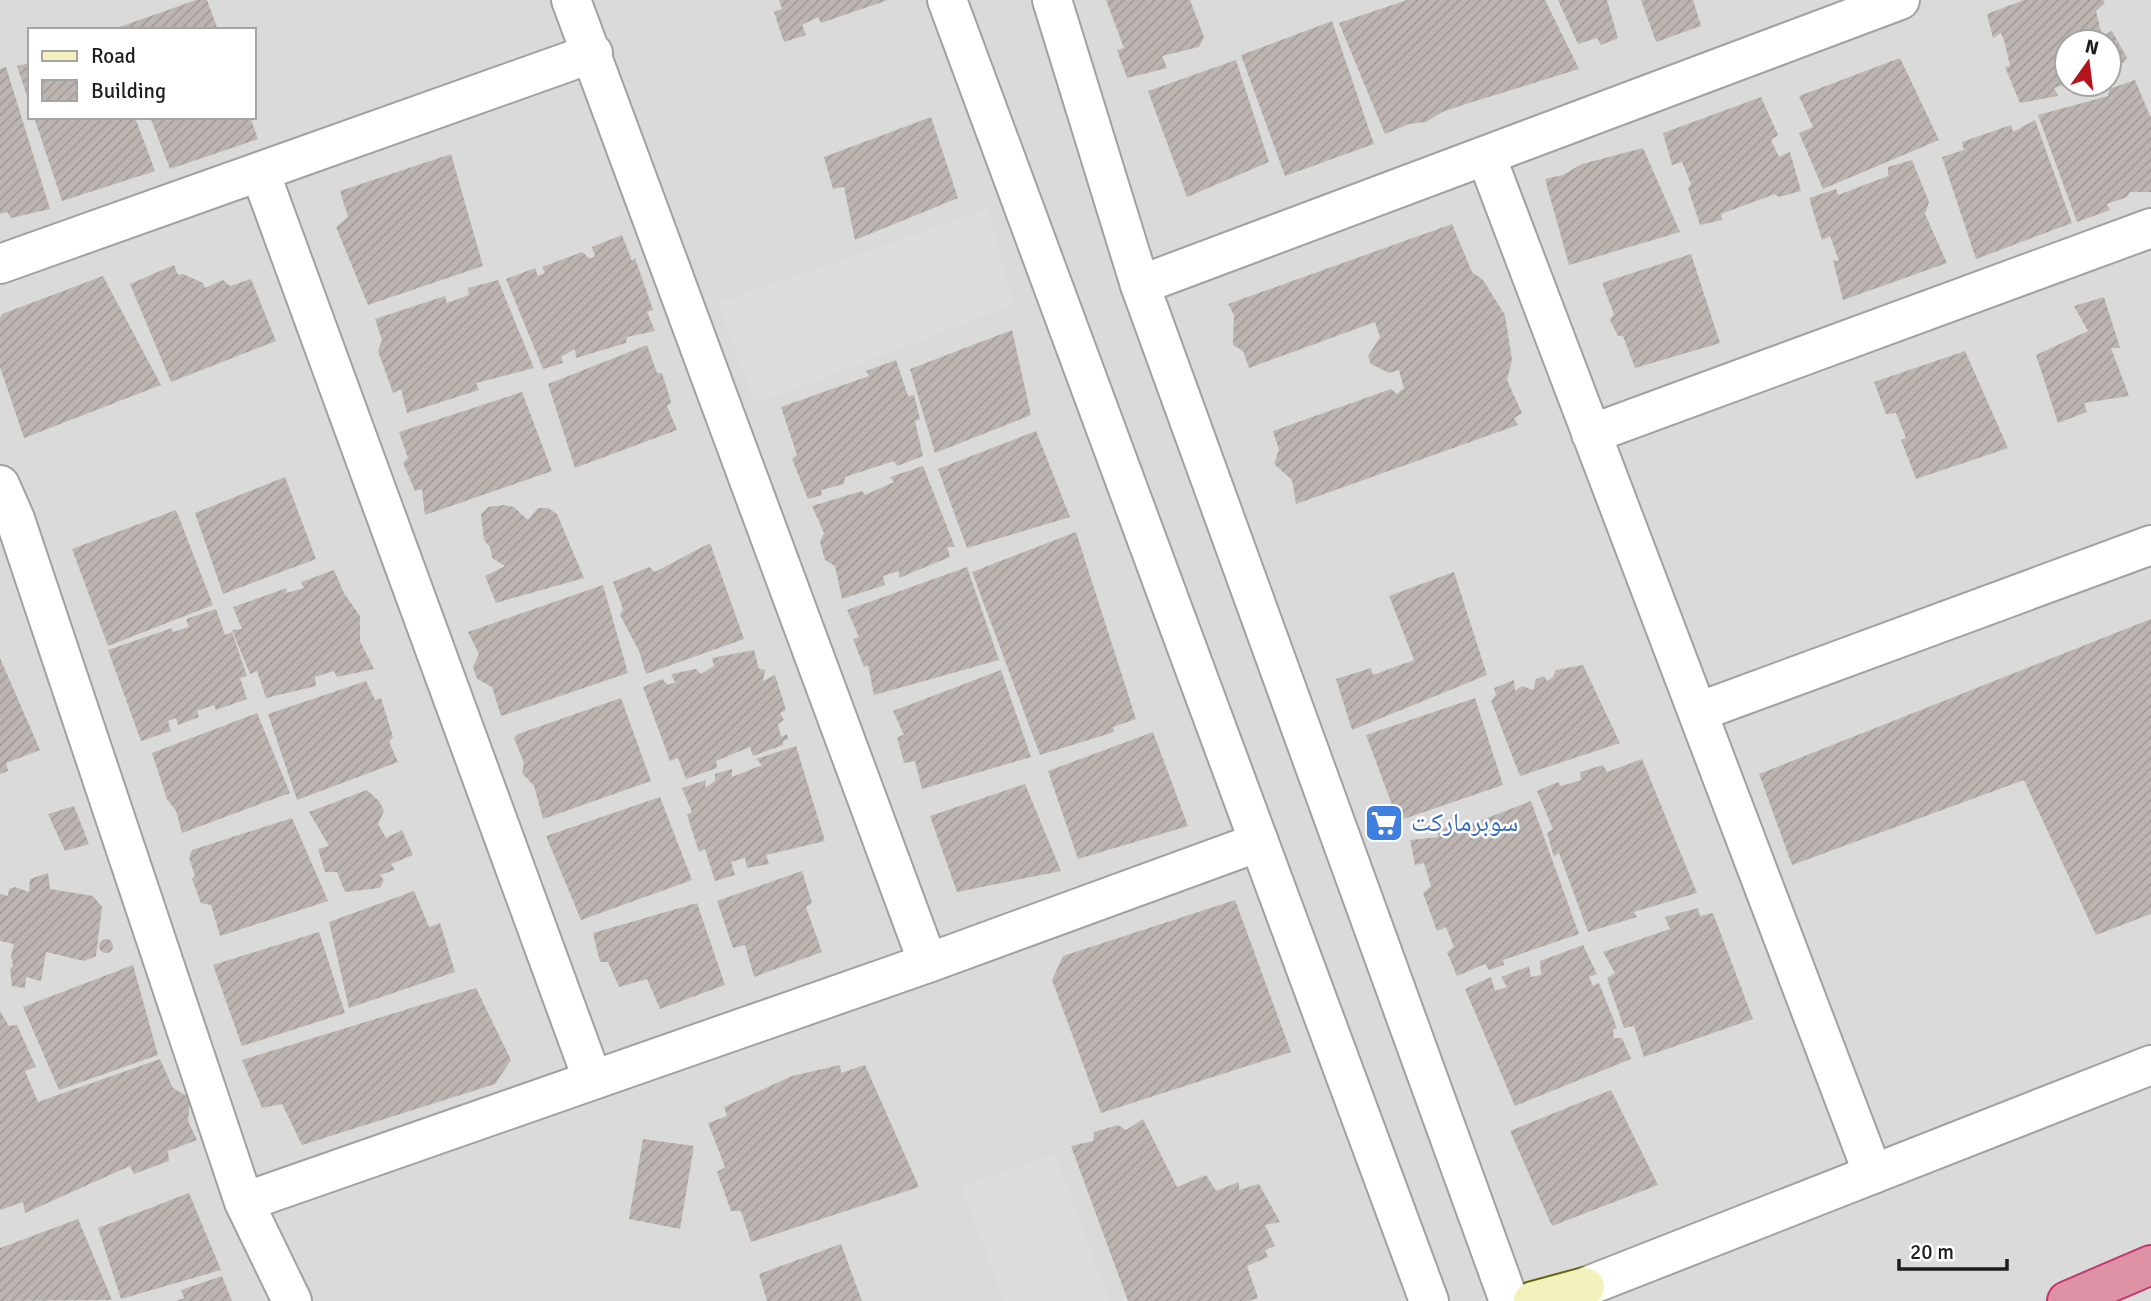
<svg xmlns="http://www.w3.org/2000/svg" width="2151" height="1301" viewBox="0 0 2151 1301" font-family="Signika,'Noto Naskh Arabic',sans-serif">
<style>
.residential{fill:#dbdada;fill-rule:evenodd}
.parking{fill:#ddd}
.building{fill:url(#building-hatch)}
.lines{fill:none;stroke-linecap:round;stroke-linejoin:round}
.minor-casing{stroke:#a1a1a1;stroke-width:42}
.tertiary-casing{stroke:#a1a1a1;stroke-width:42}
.secondary-casing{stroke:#64680f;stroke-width:42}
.motorway-casing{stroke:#c6356f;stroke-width:42}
.minor{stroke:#fff;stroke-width:38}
.tertiary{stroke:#fff;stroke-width:38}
.secondary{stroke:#f3f2bc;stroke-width:38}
.motorway{stroke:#dd92a5;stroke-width:38}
.labels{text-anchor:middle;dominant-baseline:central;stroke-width:5;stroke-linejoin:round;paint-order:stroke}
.shop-label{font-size:26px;fill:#366cbe;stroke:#fff;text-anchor:start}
</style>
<defs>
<pattern id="building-hatch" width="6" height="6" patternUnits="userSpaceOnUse" patternTransform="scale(1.75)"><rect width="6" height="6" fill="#bdb5b1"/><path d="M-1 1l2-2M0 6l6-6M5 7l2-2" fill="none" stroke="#a29b98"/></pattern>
</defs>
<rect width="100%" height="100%" fill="#ede9e4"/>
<path class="residential" d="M0,0h2151v1301h-2151zM30,30h224v87h-224zM2067,42h42v42h-42z"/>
<path class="parking" d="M988,209l25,96 -258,99 -37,-101z
M1055,1154l54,147h-105l-43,-115z"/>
<path class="building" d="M196,0h11l11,30h-107z
M779,0h109l-67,23 -3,-6 -16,8 4,10 -22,7 -10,-30 8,-3z
M1106,0h84l14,37 -5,10 -37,9 5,12 -40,10 -10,-28 7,-2z
M1407,0h138l34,69 -113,35 -24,8 -16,10 -17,2 -24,10 -46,-111z
M1558,0h49l11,38 -17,7 -4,-7 -19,6z
M1641,0h52l8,26 -45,16z
M2024,0h79l2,3 -9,8 6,25 10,-5 15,27 -12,14 -6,-1v-29h-42v42l-13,4 4,8 -38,7 -15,-36 5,-1 -5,-22 -4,-11 -8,5 -6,-24z
M1332,21l42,123 -89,32 -44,-121z
M1900,58l39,82 -116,49 -24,-56 14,-6 -14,-31z
M1236,60l33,102 -82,35 -39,-106z
M30,63v39h-1l-12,-36z
M6,67l44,142 -39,9 -4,-6 -7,2v-145z
M2135,80l16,38v74h-21l-3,5 -20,7 3,6 -33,12 -39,-107 70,-19 1,-7z
M1761,97l17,38 -7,5 8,17 11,-5 11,39 -22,6 -4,-3 -54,20 1,6 -22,5 -12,-37 3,-4 -9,-22 -10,3 -9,-32z
M34,117h101l20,54 -93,30z
M150,117h100l8,22 -88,30z
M931,117l27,81 -103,42 -11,-53 -11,2 -9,-32z
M2035,120l37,103 -96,36 -34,-102 22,-7 -2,-8 49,-17 2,7z
M1643,148l37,84 -111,33 -24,-86 18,-4 19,-11z
M451,154l32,112 -115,39 -32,-78 12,-10 -8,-26z
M1912,160l17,42 -4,12 22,49 -104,37 -10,-40 6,1 -9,-25 -8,4 -13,-42 27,-9 2,6 50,-19v-9z
M1452,224l20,48 11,8 22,35 7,45 -5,20 15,33 -8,5 4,7 -222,79 -4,-24 -18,-16 5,-14 -6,-19 118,-42 6,5 7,-6 -5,-18 -10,3 -18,-9 -3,-8 12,-19 -5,-15 -126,46 -6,-17 -10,-6 1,-30 -6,-11z
M622,235l10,26 3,-3 18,52 -6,2 8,19 -28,6 -1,6 -50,15 -1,-9 -14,8 2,6 -20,6 -37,-90 29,-11 3,8 7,-3 -3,-6 40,-15 8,7 5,-3 -3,-9z
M1691,254l29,89 -85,25 -12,-32h-5l-8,-16 4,-6 -12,-31z
M174,265l4,10 5,-1 20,9 2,5 18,-8 7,6 21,-7 25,62 -105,41 -41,-98z
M103,276l58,109 -137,53 -24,-71v-49l2,-4z
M498,280l36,88 -58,15 3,7 -72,23 -6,-24 -8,4 -15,-42 4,-11 -7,-21 70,-23 2,7 22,-8 -1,-7z
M2104,297l16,51h-9l18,48 -45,7 3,9 -29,11 -22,-68 52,-24 -14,-25z
M1012,330l19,85 -96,38 -25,-84z
M647,345l10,28h5l9,29 -4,4 10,24 -102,38 -27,-84z
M1965,351l43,97 -92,31 -15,-39 5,-2 -10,-25 -10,1 -12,-32z
M896,360l12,36 6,-1 6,24 -5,2 8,35 -26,10 -3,-5 -49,16 -1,7 -23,6 1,5 -14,4 -16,-40 5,-4 -16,-48 88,-31 -3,-5z
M522,392l30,79 -127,44 -3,-26 -7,2 -12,-28 5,-5 -9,-26z
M1036,431l34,86 -103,31 -29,-79z
M923,466l32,81h-8l3,10 -51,21v-7l-16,5 2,9 -43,14 -7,-33 -10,-6 -5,-18 4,-9 -12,-27 50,-15 3,4 29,-13 -4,-5z
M285,477l31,82 -93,35 -28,-81z
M504,505l10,2 14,13 10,-12h10l9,6 27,64 -88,25 -11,-27 20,-10 -13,-8 -2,-11 -6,-7 -3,-26 7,-7z
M176,510l37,95 -105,41 -36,-97z
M1076,532l60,187 -23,8 1,5 -74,23 -68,-183z
M710,543l34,96 -98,35 -7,-23 -19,-36 3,-6 -10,-27 36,-15 6,5z
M967,567l32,93 -125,35 -6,-30 -4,2 -11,-28 6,-2 -12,-27z
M334,570l10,23 16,23v25l14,28 -37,8 -3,-6 -19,6 1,9 -50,12 -9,-27 -7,3 -18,-44 10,-1 -9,-22 54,-19 -1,5 18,-5 -3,-6z
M1454,572l33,103 -135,55 -16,-51 35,-11 2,7 41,-15 -25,-64z
M603,585l25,88 -127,43 -9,-29 -15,-8 -4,-12 6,-13 -11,-22z
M216,609l9,26 7,-3 15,44 -7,2 7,21 -31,11 -2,-5 -17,6 2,6 -21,8 -2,-7 -8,3 3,10 -30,10 -33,-91 64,-22 1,4 16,-5 -3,-8z
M2151,619v295l-55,21 -72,-155 -232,85 -33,-91z
M754,650l5,19 6,1 -2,11 12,-6 11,35 -6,3 4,7 -6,4 3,13 6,-3 1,5 -5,2v4l-30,11 -3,-9 -34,14 1,7 -31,11 -8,-21 -8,3 -27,-74 19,-8 6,6 7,-3 -4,-8 25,-5 5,5 13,-8 -2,-8z
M0,658l40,92 -34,13 2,8 -8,3z
M1583,665l37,78 -100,33 -29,-75 5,-6 -2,-7 20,-8 1,11 7,-5 11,4 3,-11 8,-3 3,5 6,-4 3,-7z
M1001,670l30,87 -109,32 -7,-28 -11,2 -7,-26 7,-2 -11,-24z
M366,681l9,19 6,-2 12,39 -4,5 9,20 -101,38 -29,-86z
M621,698l30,83 -108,38 -9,-33 -12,-13 2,-10 -10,-25 4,-4z
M1475,698l28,87 -105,36 -32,-86z
M257,713l33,80 -108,40 -6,-22 -9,-12 -15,-46z
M1153,732l35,94 -110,33 -30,-88z
M796,746l29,95 -59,14 3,9 -22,4 -2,-10 -14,4 4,13 -20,6 -10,-32 -6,3 -12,-37 5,-3 -10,-24 24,-8 -1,8 10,-7v-7l17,-5v8l30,-12 -6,-6z
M1642,759l55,134 -63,19 3,5 -49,15 -29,-79 -5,4 -7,-24 6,-4 -16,-38 21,-9 3,4 20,-6 -1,-8 23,-7 4,7z
M1025,784l36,87 -104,21 -27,-76z
M367,790l12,11 5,10 -6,13 8,14 16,-8 11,25 -22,9 4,6 -15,5 4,5 -4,8 -35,4 -8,-20h-12l-7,-23 11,-3 -20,-34z
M660,797l32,83 -111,40 -35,-84z
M1531,801l48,133 -76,26 1,5 -15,5 -4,-6 -28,12 -10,-24 7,-5 -8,-20 -9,4 -14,-38 8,-7 -7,-23 -9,2 -5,-25 28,-3 -1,-6 16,-7 3,6z
M74,806l15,38 -24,7 -17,-37z
M292,818l36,83 -108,35 -9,-31 -10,-2 -9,-24 3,-3 -6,-18 3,-8z
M802,871l10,32 -6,4 16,45 -68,25 -9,-32 -12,3 -16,-47z
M48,873l2,16 43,7 9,11 -6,49 -12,5 -38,-9 -5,29 -15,-4 -1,11 -13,-2 -2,-17 3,-3 -2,-10 3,-12 -14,-3v-47l8,2 1,-7 6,-2 14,5 1,-13z
M414,891l15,36 11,-4 15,49 -106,36 -20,-86z
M1235,900l56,152 -190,61 -49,-133 11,-24z
M697,903l28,82 -65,24 -13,-30 -28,8 -11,-25h-8l-7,-29z
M1698,908l2,8 13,-3 40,106 -109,38 -10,-31 -10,2 -17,-50 8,-5 -12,-21 67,-23 -5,-12z
M319,932l26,81 -103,33 -29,-81z
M99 946a7 7 0 1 1 14 0a7 7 0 1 1-14 0Z
M1583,945l14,29 -8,3 4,9 6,-3 18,45 -4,2 1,8h8l9,21 -116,47 -50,-117 26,-12 4,14 12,-4 -6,-10 28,-11 2,11 10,-2 -1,-14z
M133,965l25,90 -99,35 -36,-83z
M476,988l35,72 -16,24 -193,61 -20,-41 -20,4 -20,-48z
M0,1011l9,15 8,-1 19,42 -11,4 13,31 122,-43 13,29 17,10 -2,23 9,19 -29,11 1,10 -35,13 -4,-8 -105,47 -2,-11 -23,8z
M840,1065l1,8 24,-8 54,122 -168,55 -10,-31h-10l-14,-39 8,-5 -17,-44 19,-7 -3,-9 68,-31z
M1611,1090l47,95 -106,41 -42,-95z
M1143,1119l34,68 29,-12 10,16 23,-9v8l20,-6 21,38 -15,3 10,21 -10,4 3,7 -21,9 11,32 -10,3h-120l-57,-155 22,-5 1,-9 24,-7 8,5z
M643,1139l51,7 -14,83 -51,-10z
M189,1193l32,77 -100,29 -23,-71z
M78,1219l34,81 -112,1v-53z
M841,1244l21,57h-95l-8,-27z
M222,1276l10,25h-56l8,-3 -3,-8z"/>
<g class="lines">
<g class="minor-casing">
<path id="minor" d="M571,0l357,963
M1486,156l387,1018
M260,172l332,906
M0,264l593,-211
M1140,285l760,-285
M1591,434l560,-206
M0,485l15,34 229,683 48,99
M1698,712l453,-167
M244,1202l684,-239 331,-121"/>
</g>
<g class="tertiary-casing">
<path id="tertiary" d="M947,0l482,1301
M1052,0l88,285 369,1016
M1585,1287l566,-222"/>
</g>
<g class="secondary-casing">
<path id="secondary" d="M1533,1301l52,-14"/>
</g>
<g class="motorway-casing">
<path id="motorway" d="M2067,1301l84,-36"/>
</g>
<use href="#minor" class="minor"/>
<use href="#tertiary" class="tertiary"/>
<use href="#secondary" class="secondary"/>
<use href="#motorway" class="motorway"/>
</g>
<defs>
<g id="supermarket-square" transform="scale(2.0125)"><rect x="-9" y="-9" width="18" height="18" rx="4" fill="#3f7fe0" stroke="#fff"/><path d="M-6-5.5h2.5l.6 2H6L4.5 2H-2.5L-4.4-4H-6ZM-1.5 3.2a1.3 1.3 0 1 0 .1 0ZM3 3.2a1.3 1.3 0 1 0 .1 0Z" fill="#fff"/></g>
</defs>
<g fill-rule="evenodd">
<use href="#supermarket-square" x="1384" y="823"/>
</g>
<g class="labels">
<g class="shop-label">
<text x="1411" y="823">سوبرماركت</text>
</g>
</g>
<rect x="28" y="28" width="228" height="91" fill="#ffffff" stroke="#a5a5a5" stroke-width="2"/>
<rect x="42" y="51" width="35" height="10" fill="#f3f2bc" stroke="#a5a5a5" stroke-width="2"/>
<text x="91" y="63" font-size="21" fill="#1d1d1d">Road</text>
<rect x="42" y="80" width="35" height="21" fill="url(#building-hatch)" stroke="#a5a5a5" stroke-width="2"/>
<text x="91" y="98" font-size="21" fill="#1d1d1d">Building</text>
<g transform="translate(2088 63) rotate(14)"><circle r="33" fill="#ffffff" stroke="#a5a5a5" stroke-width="2"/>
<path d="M0-5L12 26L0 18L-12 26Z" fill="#b6141d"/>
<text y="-10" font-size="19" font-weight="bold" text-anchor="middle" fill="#1d1d1d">N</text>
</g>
<path d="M1899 1259v10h108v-10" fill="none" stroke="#1d1d1d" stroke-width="3.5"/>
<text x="1910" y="1259" font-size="21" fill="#1d1d1d" stroke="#ffffff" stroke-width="5" paint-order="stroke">20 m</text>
</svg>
